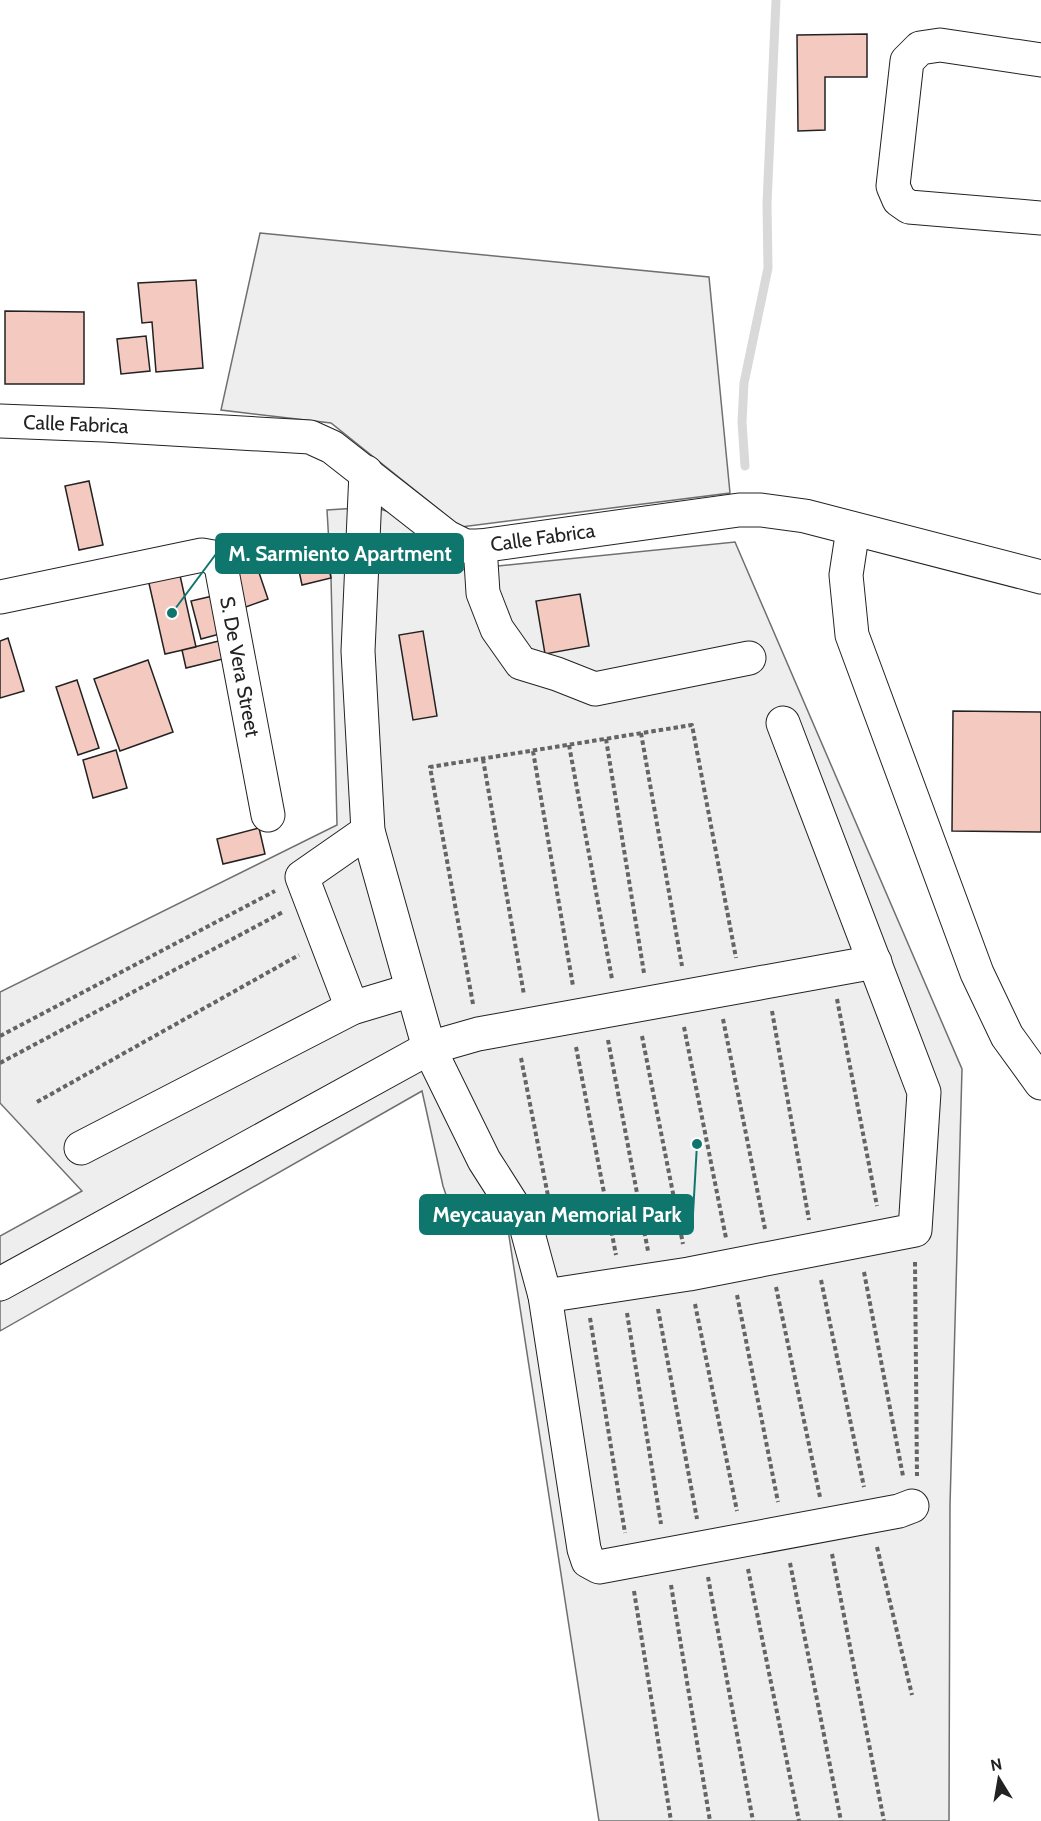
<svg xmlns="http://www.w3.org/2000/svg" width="1041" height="1821" viewBox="0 0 1041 1821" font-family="Cabin,sans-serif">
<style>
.green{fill:#eee;stroke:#6f6f6f;stroke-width:1.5}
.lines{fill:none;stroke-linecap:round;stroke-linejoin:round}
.stream{stroke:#d9d9d9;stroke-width:9}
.building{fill:#f3c9c0;stroke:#222;stroke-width:1.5}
.minor-casing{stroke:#222;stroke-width:35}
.path{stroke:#646464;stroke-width:4;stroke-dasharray:4.5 3;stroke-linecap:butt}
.minor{stroke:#fff;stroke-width:33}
.labels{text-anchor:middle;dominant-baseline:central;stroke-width:4.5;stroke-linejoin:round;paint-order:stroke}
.street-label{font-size:20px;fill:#222;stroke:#fff}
.leader{fill:none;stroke:#0f766e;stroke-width:2}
.callout-dot{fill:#0f766e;stroke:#fff;stroke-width:2}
.callout{fill:#0f766e;stroke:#0f766e;stroke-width:2}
.callout-label{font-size:21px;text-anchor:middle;font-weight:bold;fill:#fff}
</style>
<rect width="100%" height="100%" fill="#fff"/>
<path class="green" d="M260,233l449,44 21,216 -269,34 -130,-104 -110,-13z
M373,507l30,9 46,55 286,-29 227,527 -12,436 -1,316h-350l-92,-598 -48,10 -16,-47 -21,-95 -422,240v-95l82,-45 -82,-88v-111l337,-167 -6,-247 -4,-68z"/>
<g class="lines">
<path class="stream" d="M745,466l-3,-44 2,-39 24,-115 -1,-64 9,-204"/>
</g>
<path class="building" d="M867,34v43h-42v53l-27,1 -1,-96z
M196,280l7,88 -47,4 -4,-50 -10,1 -4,-40z
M5,311l79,1v72h-79z
M146,336l4,35 -29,3 -4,-35z
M89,481l14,64 -24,5 -14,-64z
M322,536l9,42 -29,7 -9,-43z
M252,552l16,47 -25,9 -16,-47z
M179,571l17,76 -31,7 -17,-75z
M580,594l9,52 -44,8 -9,-53z
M217,595l10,37 -26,7 -10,-38z
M423,631l14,85 -24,4 -14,-85z
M8,638l16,53 -24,7v-57z
M231,638l4,18 -49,12 -4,-18z
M148,660l25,72 -53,19 -26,-72z
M77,680l22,68 -21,7 -22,-68z
M953,711l88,1v120l-89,-1z
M116,750l11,38 -34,10 -10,-38z
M259,828l6,26 -42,10 -6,-25z"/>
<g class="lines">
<g class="minor-casing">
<g id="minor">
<path d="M1041,60l-101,-15 -20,3 -13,13 -14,125 6,14 10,7 132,11"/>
<path id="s1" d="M0,421l104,4 206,12 22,10 115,90 18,9h15l259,-36h22l44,6 236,61"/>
<path d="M366,472l-8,179 10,180 61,217 55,112 42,66 19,70 39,253 4,12 11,6 300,-56 13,-5"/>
<path d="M853,529l-7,46 6,60 125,338 30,63 34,47"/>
<path d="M480,546l3,47 14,36 24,34 36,11 38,15 154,-31"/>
<path id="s2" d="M0,597l202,-42 11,2 8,9 47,249"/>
<path d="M352,1008l-50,-131 66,-46"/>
<path d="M81,1148l271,-140 60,-18"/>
<path d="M0,1284l429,-236 49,-14 397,-72"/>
<path d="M545,1296l144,-22 226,-44 9,-138 -141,-369"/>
</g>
</g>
<path class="path" d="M641,733l41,233
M606,739l38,234
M569,745l43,234
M533,751l40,235
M483,759l41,236
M837,999l40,207
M473,1004l-43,-237 262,-42 44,233
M772,1011l37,209
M723,1019l42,210
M684,1027l42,211
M0,1036l275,-145
M642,1036l41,208
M608,1040l40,211
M576,1047l40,208
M521,1058l28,143
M0,1063l283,-151
M37,1102l262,-147
M915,1262l2,214
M864,1272l39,204
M821,1280l43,207
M776,1287l44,210
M737,1295l41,207
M695,1304l42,207
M658,1309l39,210
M627,1313l34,211
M590,1318l35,215
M877,1547l35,148
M832,1554l52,267
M790,1563l51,258
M748,1569l51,252
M708,1577l45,244
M671,1585l39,236
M634,1591l37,230"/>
<use href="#minor" class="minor"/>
</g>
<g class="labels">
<g class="street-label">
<text stroke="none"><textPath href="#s1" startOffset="76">Calle Fabrica</textPath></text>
<text stroke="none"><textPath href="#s1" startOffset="579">Calle Fabrica</textPath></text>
<text stroke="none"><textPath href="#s2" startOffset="332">S. De Vera Street</textPath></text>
</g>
</g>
<path class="leader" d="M172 613L216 554M697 1144L693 1214"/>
<g class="callout-dot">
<circle cx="172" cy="613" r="6"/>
<circle cx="697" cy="1144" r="6"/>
</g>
<g class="callout">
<rect x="216" y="534" width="247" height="39" rx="6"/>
<rect x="420" y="1195" width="273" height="39" rx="6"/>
</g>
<g class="callout-label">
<text x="340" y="561">M. Sarmiento Apartment</text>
<text x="557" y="1222">Meycauayan Memorial Park</text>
</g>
<g transform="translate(999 1779) rotate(349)" stroke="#ffffff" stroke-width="4.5" paint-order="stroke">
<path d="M0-4.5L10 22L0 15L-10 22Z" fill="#222222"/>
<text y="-9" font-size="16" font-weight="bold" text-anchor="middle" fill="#222222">N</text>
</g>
</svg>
